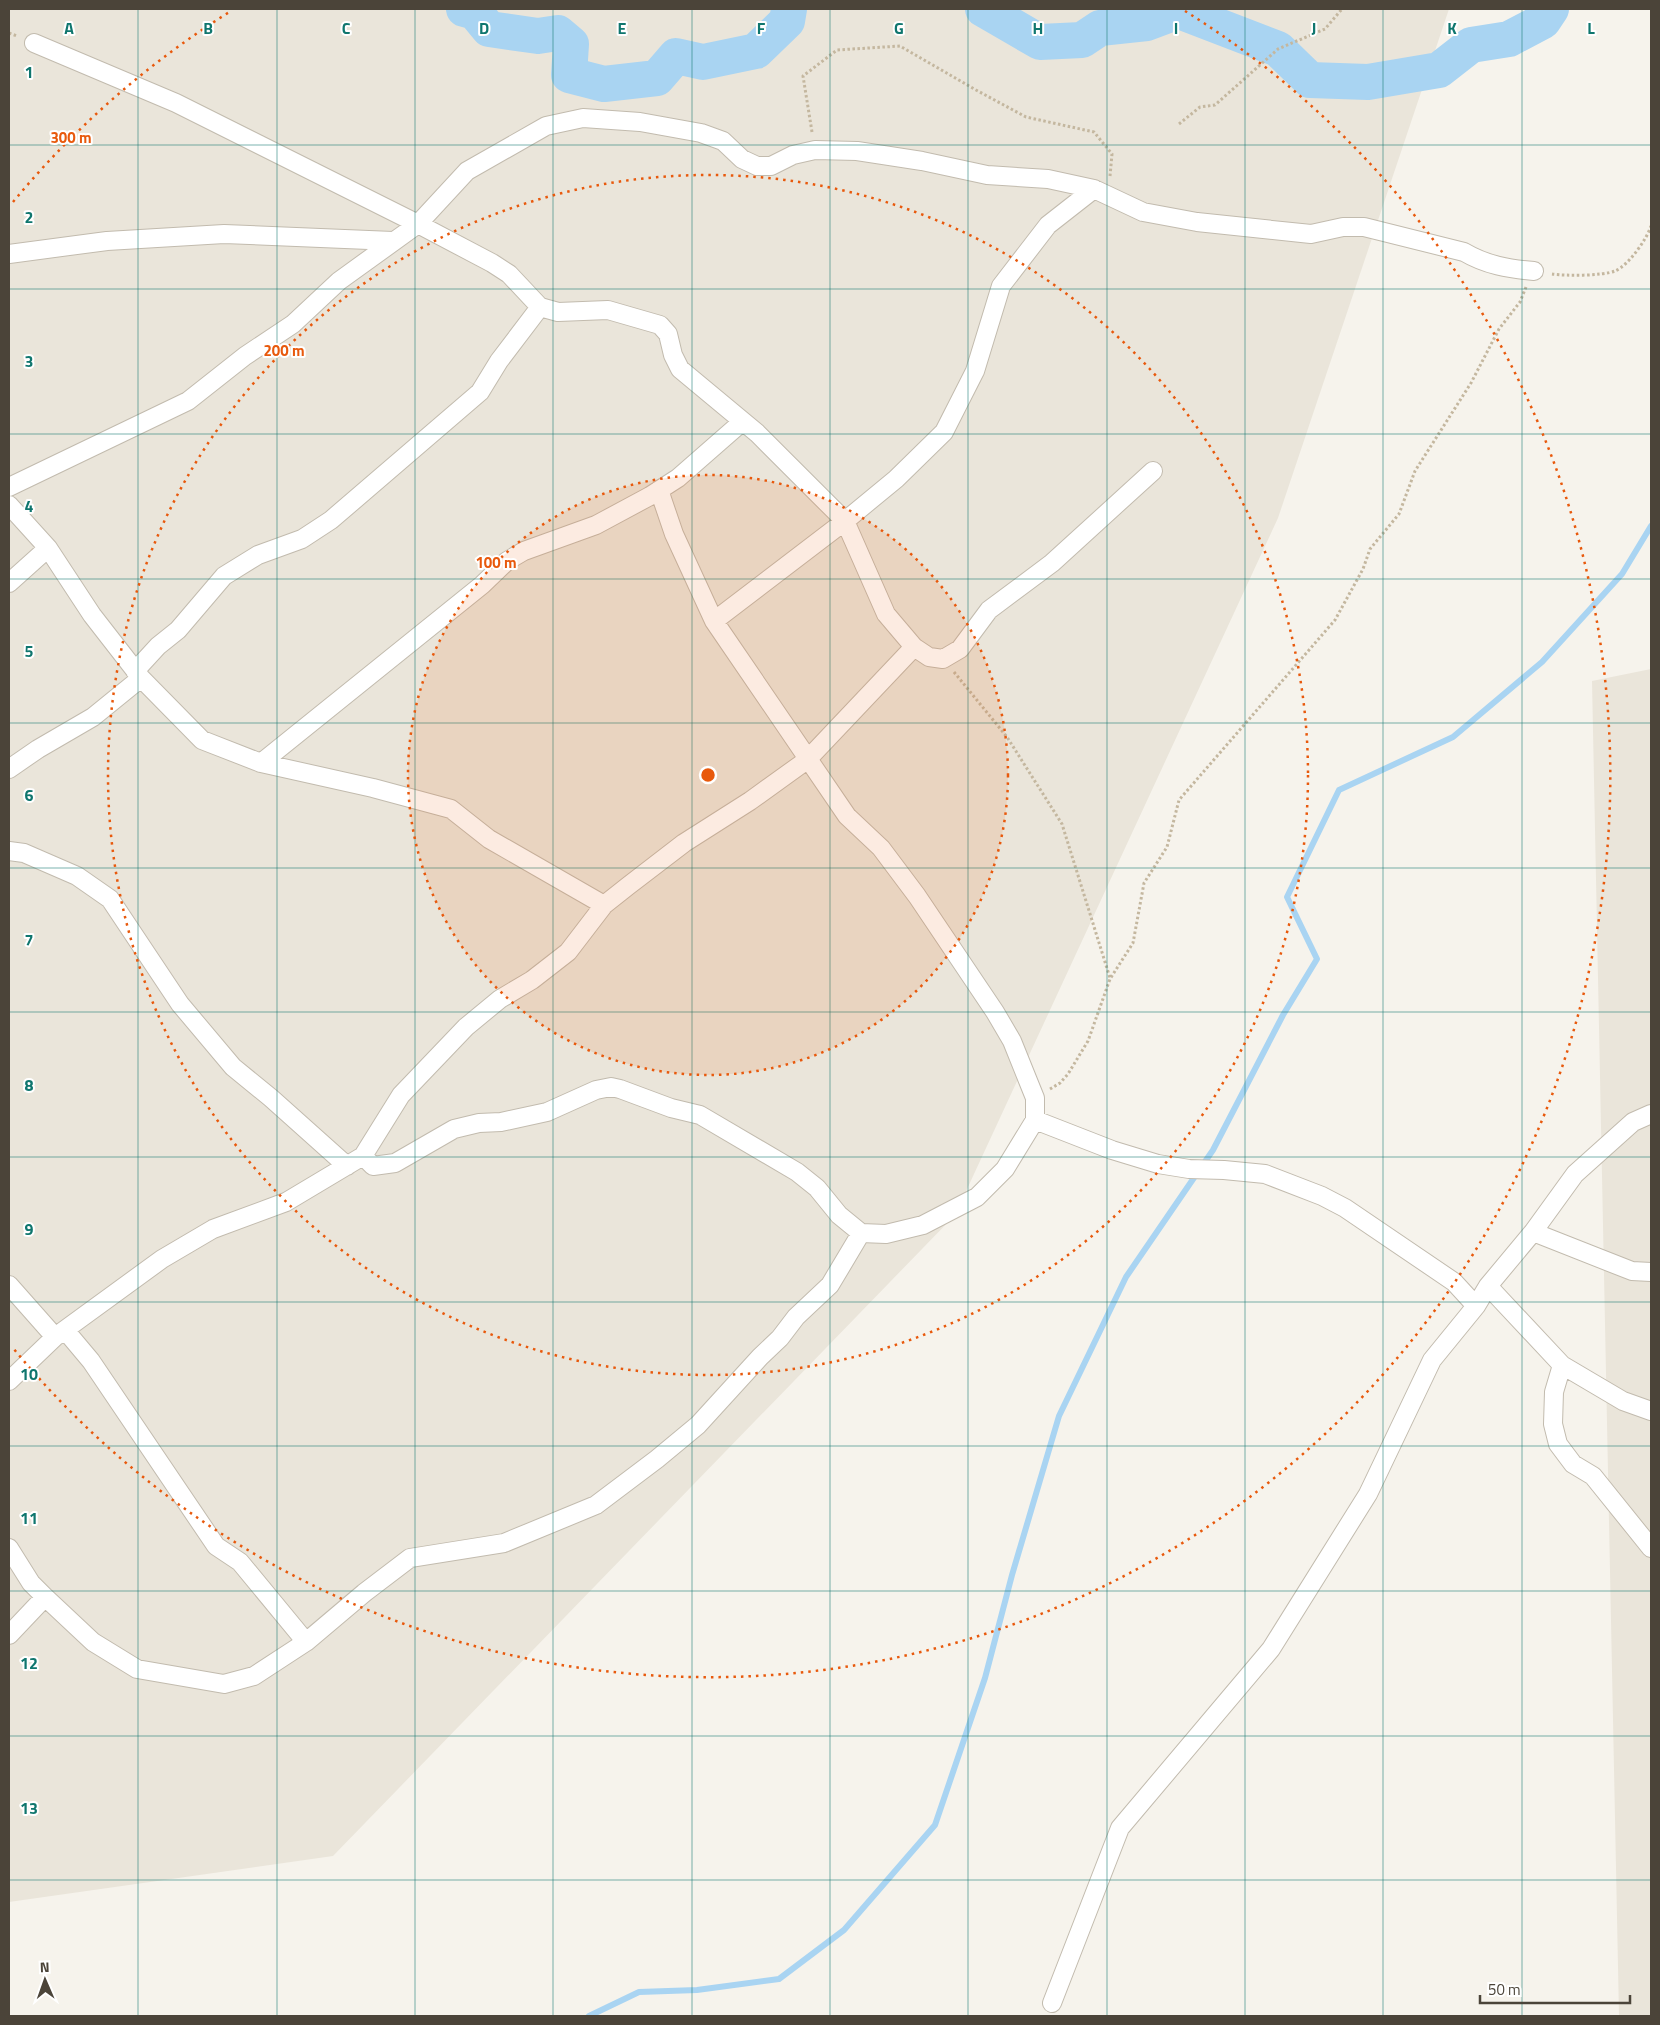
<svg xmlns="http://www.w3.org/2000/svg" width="1660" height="2025" viewBox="0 0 1660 2025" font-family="'Titillium Web',sans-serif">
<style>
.residential{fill:#eae5da}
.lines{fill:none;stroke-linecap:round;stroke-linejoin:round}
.stream{stroke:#a9d4f2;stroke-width:6}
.river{stroke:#a9d4f2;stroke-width:36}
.minor-casing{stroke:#c2bbae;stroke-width:20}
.path{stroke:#c4b79f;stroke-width:3;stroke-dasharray:2.5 2.5;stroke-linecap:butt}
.minor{stroke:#fff;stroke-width:18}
.grid{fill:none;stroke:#0f766e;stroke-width:1;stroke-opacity:0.55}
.ring{fill:none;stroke:#e8590c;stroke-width:2.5;stroke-dasharray:2.5 5}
.grid-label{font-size:16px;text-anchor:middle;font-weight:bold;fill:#0f766e;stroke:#fff;stroke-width:4;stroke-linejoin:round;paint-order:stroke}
.centre{fill:#e8590c;stroke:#fff;stroke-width:2.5}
.ring-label{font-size:15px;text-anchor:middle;font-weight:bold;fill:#e8590c;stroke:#fff;stroke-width:4;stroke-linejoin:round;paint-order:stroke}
</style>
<rect width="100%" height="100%" fill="#f6f3ec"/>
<path class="residential" d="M9,9h1440l-171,509 -323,697 -622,641 -324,46z
M1651,669v1347h-32l-27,-1335z"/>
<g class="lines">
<path class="stream" d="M589,2016l50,-24 58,-2 82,-11 65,-49 91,-105 50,-147 27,-103 47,-159 67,-139 87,-127 70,-135 34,-56 -30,-62 52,-107 114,-53 89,-75 80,-88 29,-48"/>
<path class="river" d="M464,9l11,3 14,17 49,7 20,-3 13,11 -2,31 35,9 53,-6 19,-22 27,6 53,-11 31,-30 2,-12
M983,9l57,33 42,-2 18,-12 47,-5 32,-12 99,38 32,31 58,2 71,-12 32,-25 38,-6 34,-18 8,-12"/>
<g class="minor-casing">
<path id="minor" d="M34,43l142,60 242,121 74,39 17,11 31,33 18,5 50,-2 52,15 8,9 5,21 7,14 77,64 88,88 41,93 28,33 15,10 14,2 17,-10 29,-39 63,-47 101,-92
M9,254l98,-13 117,-7 169,7
M9,487l179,-86 57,-45 48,-32 46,-43 79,-57 49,-53 79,-45 37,-8 57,4 61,11 22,8 19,18 15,7h14l22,-11 22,-5 42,1 65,10 65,14 61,4 46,10 49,23 54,10 114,12 32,-7h21l100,25c22,13 45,17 70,19
M659,490l15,44 40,87 133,195 34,32 36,48 78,116 17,29 23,57v22
M9,505l39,43 44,67 49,63 61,62 59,23 112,25 78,21 38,30 115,66
M9,583l39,-35
M714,621l131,-100 51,-42 48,-47 31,-61 26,-85 47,-61 46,-36
M135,671l23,-25 20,-16 46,-54 34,-21 44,-16 29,-19 149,-128 19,-31 41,-54
M261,763l221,-178 25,-24 17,-10 72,-26 54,-29 28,-18 64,-56
M9,769l29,-20 55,-32 48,-39
M9,851l15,2 53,23 33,23 70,105 53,63 38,31 76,68
M363,1156l38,-61 65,-68 34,-28 32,-19 36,-28 36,-47 24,-19 56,-43 66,-42 57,-41 107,-113
M1533,1232l99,39 19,1
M9,1285l46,52
M1488,1286l74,79 61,36 28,10
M65,1330l26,31 125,185 24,16 66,80
M1562,1365l-8,27 -1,32 5,20 15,20 20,12 58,72
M9,1381l46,-44 107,-78 51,-30 73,-27 77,-46 10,10 22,-3 59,-34 25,-6 22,-1 46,-10 49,-22 15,-3 9,2 51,19 29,7 97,57 20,16 22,27 22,18 25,1 37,-9 54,-28 28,-28 30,-49 77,30 46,14 31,5 35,1 41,4 57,22 23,12 109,74 22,24
M9,1548l22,35 14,14
M9,1635l36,-38 48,45 44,27 87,15 30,-8 52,-34 58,-49 46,-35 94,-15 92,-38 61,-46 41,-34 62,-68 20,-19 16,-21 34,-32 31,-52
M1052,2003l68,-175 151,-179 97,-155 64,-134 44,-54 12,-20 45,-54 42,-58 58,-52 18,-8"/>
</g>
<path class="path" d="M9,33l8,3
M1179,124l21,-17 15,-2 63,-56 47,-20 17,-20
M812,132l-9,-56 34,-26 63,-4 76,44 50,27 68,15 18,22 -2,22
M1552,274c14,2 50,2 63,-3 13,-5 32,-32 36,-45
M954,672l53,65 55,87 48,154
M1050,1089l10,-6 8,-9 20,-33 22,-62 23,-36 11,-60 23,-36 12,-47 156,-180 28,-51 7,-20 29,-35 16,-43 56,-88 28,-54 21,-27 6,-15"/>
<use href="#minor" class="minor"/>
</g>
<path class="grid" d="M138,9v2007M277,9v2007M415,9v2007M553,9v2007M692,9v2007M830,9v2007M968,9v2007M1107,9v2007M1245,9v2007M1383,9v2007M1522,9v2007M9,145h1642M9,289h1642M9,434h1642M9,579h1642M9,723h1642M9,868h1642M9,1012h1642M9,1157h1642M9,1302h1642M9,1446h1642M9,1591h1642M9,1736h1642M9,1880h1642"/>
<circle cx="708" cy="775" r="300" fill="#e8590c" fill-opacity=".12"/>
<g class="ring">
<circle cx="708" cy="775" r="300"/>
<circle cx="708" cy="775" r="600"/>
<path d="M13 202A901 901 0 0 1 231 11M1185 11A901 901 0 1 1 13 1348"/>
</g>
<g class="grid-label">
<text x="69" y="34">A</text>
<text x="208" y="34">B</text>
<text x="346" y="34">C</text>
<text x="484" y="34">D</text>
<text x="622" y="34">E</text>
<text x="761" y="34">F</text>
<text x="899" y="34">G</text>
<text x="1038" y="34">H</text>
<text x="1176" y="34">I</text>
<text x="1314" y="34">J</text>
<text x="1452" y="34">K</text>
<text x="1591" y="34">L</text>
<text x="29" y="78">1</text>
<text x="29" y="223">2</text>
<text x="29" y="367">3</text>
<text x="29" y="512">4</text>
<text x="29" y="657">5</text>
<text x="29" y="801">6</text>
<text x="29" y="946">7</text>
<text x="29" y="1091">8</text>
<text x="29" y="1235">9</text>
<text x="29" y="1380">10</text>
<text x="29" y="1524">11</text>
<text x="29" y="1669">12</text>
<text x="29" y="1814">13</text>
</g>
<circle cx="708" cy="775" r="8" class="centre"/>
<g class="ring-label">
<text x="71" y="143">300 m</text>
<text x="284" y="356">200 m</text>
<text x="496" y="568">100 m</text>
</g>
<rect width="1660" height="2025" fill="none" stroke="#4b4439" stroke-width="20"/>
<g transform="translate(45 1980) rotate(358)" stroke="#ffffff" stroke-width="4" paint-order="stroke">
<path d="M0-4L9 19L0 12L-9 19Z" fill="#4b4439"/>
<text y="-8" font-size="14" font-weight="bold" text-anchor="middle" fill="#4b4439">N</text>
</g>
<path d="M1480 1995v8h150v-8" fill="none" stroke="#4b4439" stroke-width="2.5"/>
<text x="1488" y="1995" font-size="15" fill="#4b4439" stroke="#ffffff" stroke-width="4" paint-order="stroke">50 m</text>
</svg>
